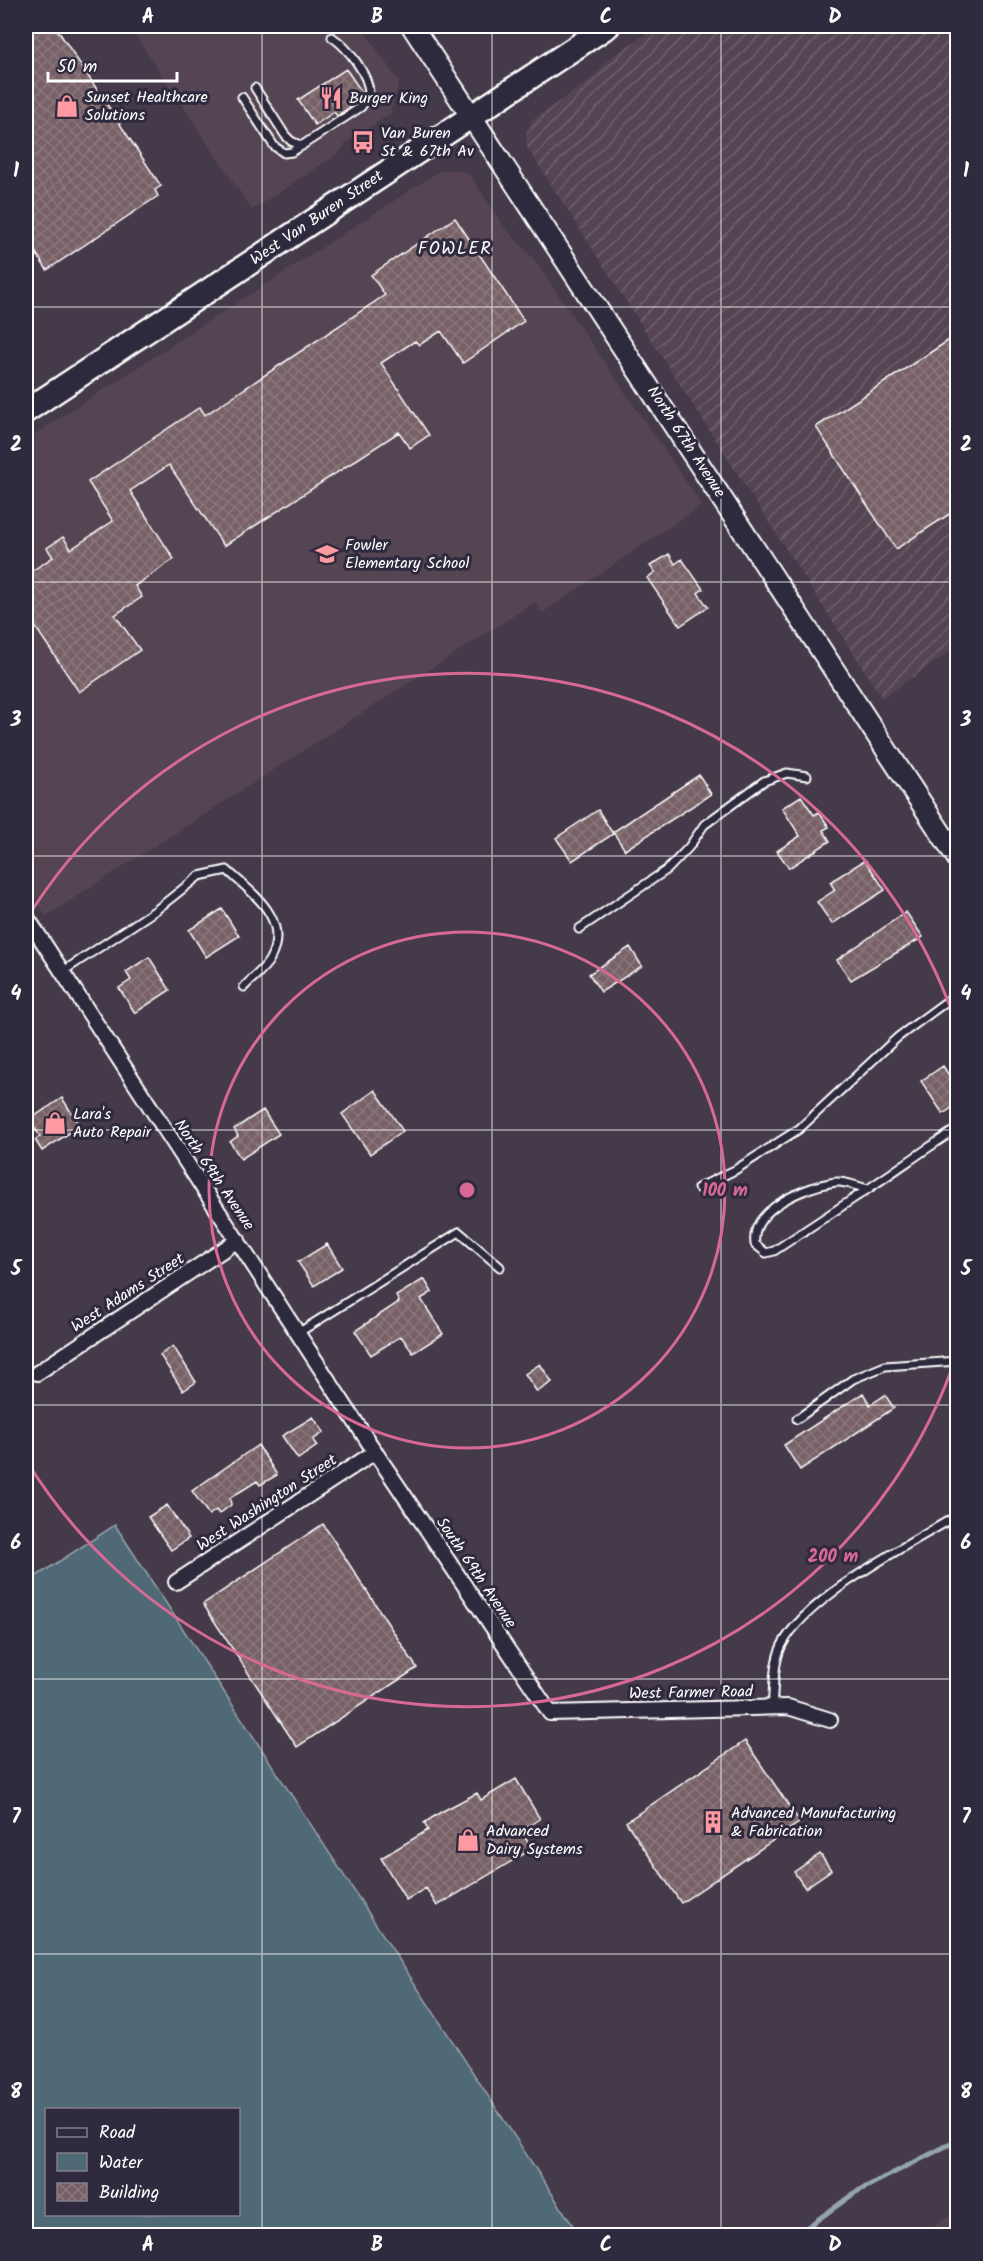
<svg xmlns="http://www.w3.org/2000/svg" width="983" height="2261" viewBox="0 0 983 2261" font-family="Kalam,sans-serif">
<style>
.built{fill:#544552}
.industrial{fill:url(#industrial-furrows)}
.water{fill:#4f6976;stroke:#95a5ad;stroke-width:1.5;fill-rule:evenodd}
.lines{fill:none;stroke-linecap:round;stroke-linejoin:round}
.stream{stroke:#95a5ad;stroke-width:5}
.building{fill:url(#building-cross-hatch);stroke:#fff;stroke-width:1.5}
.lane-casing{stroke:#fff;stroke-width:11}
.street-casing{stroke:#fff;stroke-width:18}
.secondary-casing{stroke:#fff;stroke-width:24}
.primary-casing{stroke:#fff;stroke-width:27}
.lane{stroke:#2f2a3d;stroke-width:7}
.street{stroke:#2f2a3d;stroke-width:14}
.secondary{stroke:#2f2a3d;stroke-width:20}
.primary{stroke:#2f2a3d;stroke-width:22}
.grid{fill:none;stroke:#fff;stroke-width:1.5;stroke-opacity:0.55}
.ring{fill:none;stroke:#d76994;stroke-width:3}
.labels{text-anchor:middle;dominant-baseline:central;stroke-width:6;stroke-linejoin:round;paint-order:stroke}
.poi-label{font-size:16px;fill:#fff;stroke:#2f2a3d;text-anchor:start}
.street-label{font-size:16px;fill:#fff;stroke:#2f2a3d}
.neighbourhood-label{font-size:18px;letter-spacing:1.5px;fill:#fff;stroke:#2f2a3d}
.centre{fill:#d76994;stroke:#2f2a3d;stroke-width:3}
.ring-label{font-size:18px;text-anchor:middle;font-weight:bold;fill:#d76994;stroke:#2f2a3d;stroke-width:6;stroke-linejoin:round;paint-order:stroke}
.neatline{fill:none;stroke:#fff;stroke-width:2}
.grid-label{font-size:20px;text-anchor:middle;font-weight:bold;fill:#fff}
</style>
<defs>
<pattern id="industrial-furrows" width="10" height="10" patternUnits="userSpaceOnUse" patternTransform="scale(1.5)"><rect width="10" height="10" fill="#544552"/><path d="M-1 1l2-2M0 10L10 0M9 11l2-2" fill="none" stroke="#6e616c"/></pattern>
<pattern id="building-cross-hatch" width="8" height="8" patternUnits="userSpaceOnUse" patternTransform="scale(1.5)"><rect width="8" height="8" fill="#776066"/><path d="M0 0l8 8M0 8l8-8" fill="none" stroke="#8b787d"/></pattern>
</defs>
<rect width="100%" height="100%" fill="#453a49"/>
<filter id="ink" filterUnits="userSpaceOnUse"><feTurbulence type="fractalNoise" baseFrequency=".0167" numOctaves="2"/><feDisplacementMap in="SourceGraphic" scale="12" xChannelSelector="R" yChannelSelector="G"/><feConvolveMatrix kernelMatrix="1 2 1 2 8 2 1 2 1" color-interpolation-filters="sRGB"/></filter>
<g filter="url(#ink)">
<path class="built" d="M129,26h232l38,56 -9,32 -43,28 -9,12 -86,56z
M451,169l14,3 7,6 32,49 30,32 168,246 -160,108 -7,-11 -489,314 -20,-31v-445l412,-268z
M957,2211v24h-37z"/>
<path class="industrial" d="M658,26h299v621l-75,51 -356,-552v-14l7,-13 55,-37 23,-25z"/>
<path class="water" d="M115,1525l464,710h-553v-652zM46,2110h192v104h-192z"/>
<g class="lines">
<path class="stream" d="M795,2236l61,-44 102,-52"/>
</g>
<path class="building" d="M26,26h29l106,160 -6,4 3,6 -111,74 -21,-32z
M346,69l17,25 -5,7 -21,15 -3,-4 -19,13 -17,-25z
M455,218l69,103 -61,42 -22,-32 -22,14 -4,-4 -34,22 48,72 -19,13 -11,-16 -175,114 -55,-81 -39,26 44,68 -39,27 7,11 -27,18 25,35 -61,42 -53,-79v-20l6,-4 -6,-14 27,-18 -6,-9 16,-11 8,12 42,-28 -25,-39 112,-75 5,8 180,-120 -14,-20z
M957,335v174l-61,40 -80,-122z
M669,554l6,10 7,-5 21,30 -5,4 10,14 -28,19 -33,-48 8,-6 -5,-6z
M699,775l12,19 -86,56 -12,-18z
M801,796l13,19 5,-3 10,15 -6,3 7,11 -41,27 -12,-17 23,-15 -18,-28z
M598,810l15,24 -41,27 -16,-23z
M865,860l20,30 -53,34 -15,-22 18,-12 -5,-8z
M222,909l17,27 -33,21 -17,-27z
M906,912l17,25 -72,43 -14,-20z
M630,947l12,19 -41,26 -12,-18z
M149,957l21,33 -35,23 -16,-25 12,-8 -5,-8z
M943,1066l14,22v16l-14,10 -22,-33z
M375,1090l28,41 -33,23 -28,-40z
M62,1098l18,28 -38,25 -7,-11 5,-4 -11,-16z
M263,1110l16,24 -38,25 -11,-17 8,-6 -4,-7z
M327,1244l15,24 -28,18 -16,-24z
M424,1279l8,13 -11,7 22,35 -30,19 -12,-17 -30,19 -16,-24 44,-29 -3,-6z
M173,1346l23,36 -13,9 -23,-36z
M540,1364l12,18 -15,10 -12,-18z
M863,1393l7,12 15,-10 9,13 -94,62 -16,-25z
M313,1417l11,15 -11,8 4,6 -19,13 -16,-23z
M258,1445l19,30 -17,10 -3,-4 -27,17 1,7 -12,9 -3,-4 -7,5 -17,-24z
M167,1505l22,33 -18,12 -23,-33z
M323,1524l94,144 -120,79 -94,-143z
M745,1741l55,81 -119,81 -55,-81z
M516,1779l24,40 -19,12 11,18 -95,57 -11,-18 -20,12 -25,-42 47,-28 -4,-7 17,-11 36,-19 4,7z
M820,1854l11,16 -26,18 -11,-16z"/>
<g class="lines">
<g class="lane-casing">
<path id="lane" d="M255,88l30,47 6,6 11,5
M242,97l32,49 10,7 8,-1 69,-45 8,-12c1,-20 -22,-48 -37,-58
M579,929l89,-60 21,-22 15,-22 60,-44 23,-8 20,3
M62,972l94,-62 43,-34 28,-6c26,24 64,49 43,89 -5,10 -18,19 -26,28
M698,1188l37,-18 64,-41 99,-92 60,-44
M868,1189c-10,-2 -22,-8 -32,-7 -30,4 -86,27 -81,62l11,9 8,-2 94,-62c30,-20 59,-41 90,-61
M298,1333l161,-101 41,35
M797,1419l56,-40 32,-13 73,-5
M772,1708c2,-20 1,-45 10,-63 25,-49 128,-101 176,-130"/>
</g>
<g class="street-casing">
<path id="street" d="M26,916l349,536 175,261 238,-6 42,13
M37,1373l201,-133
M176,1582l199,-130"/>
</g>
<g class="secondary-casing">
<path id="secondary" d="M412,26l546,833"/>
</g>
<g class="primary-casing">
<path id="primary" d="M26,411l582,-385"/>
</g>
<use href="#lane" class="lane"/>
<use href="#street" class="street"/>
<use href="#secondary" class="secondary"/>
<use href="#primary" class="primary"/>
</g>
</g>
<path class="grid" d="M262,26v2210M492,26v2210M721,26v2210M26,307h932M26,582h932M26,856h932M26,1130h932M26,1405h932M26,1679h932M26,1954h932"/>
<g class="ring">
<circle cx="467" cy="1190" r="258"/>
<path d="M957 1354A517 517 0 0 1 26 1460M26 920A517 517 0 0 1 957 1026"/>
</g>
<defs>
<g id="restaurant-bare" transform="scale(1.8)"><path d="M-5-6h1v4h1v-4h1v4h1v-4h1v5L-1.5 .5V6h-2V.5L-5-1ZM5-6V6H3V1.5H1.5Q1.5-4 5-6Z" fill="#ff9aa2" stroke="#2f2a3d" stroke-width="2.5" paint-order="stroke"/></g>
<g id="shop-bare" transform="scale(1.8)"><path d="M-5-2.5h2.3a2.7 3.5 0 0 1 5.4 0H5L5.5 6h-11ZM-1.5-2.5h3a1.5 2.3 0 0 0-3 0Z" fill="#ff9aa2" stroke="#2f2a3d" stroke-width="2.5" paint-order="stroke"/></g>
<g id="bus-bare" transform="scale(1.8)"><path d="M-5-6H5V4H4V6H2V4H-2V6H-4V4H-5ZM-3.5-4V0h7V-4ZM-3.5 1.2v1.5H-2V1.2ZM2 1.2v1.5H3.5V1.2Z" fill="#ff9aa2" stroke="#2f2a3d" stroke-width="2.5" paint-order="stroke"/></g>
<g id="school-bare" transform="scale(1.8)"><path d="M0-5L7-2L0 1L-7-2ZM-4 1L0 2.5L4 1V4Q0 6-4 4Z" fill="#ff9aa2" stroke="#2f2a3d" stroke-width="2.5" paint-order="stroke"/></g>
<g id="building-bare" transform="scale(1.8)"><path d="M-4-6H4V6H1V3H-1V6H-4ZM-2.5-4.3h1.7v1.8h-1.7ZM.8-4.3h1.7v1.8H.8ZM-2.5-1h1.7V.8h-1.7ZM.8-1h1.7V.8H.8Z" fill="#ff9aa2" stroke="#2f2a3d" stroke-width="2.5" paint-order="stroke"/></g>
</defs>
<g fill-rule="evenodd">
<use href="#restaurant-bare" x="331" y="98"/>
<use href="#shop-bare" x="67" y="106"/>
<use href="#bus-bare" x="363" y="142"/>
<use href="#school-bare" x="327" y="554"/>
<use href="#shop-bare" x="55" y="1123"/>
<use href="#building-bare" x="713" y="1822"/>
<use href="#shop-bare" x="468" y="1840"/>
</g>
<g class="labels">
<g class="poi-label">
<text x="85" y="97">Sunset Healthcare<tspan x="85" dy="18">Solutions</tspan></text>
<text x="349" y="98">Burger King</text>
<text x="381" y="133">Van Buren<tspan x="381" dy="18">St &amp; 67th Av</tspan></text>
<text x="345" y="545">Fowler<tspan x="345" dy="18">Elementary School</tspan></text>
<text x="73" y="1114">Lara's<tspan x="73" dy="18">Auto Repair</tspan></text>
<text x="731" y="1813">Advanced Manufacturing<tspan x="731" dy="18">&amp; Fabrication</tspan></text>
<text x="486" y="1831">Advanced<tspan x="486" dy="18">Dairy Systems</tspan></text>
</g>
<g class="street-label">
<text transform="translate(317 218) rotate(-34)">West Van Buren Street</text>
<text transform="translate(686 442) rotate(57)">North 67th Avenue</text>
<text transform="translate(214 1175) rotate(56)">North 69th Avenue</text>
<text transform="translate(128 1293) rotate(-33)">West Adams Street</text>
<text transform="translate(267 1503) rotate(-33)">West Washington Street</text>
<text transform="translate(476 1573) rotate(56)">South 69th Avenue</text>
<text transform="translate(691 1693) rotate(-1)">West Farmer Road</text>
</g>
<g class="neighbourhood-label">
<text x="455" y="249">FOWLER</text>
</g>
</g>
<circle cx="467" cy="1190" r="9" class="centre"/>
<g class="ring-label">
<text x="725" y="1196">100 m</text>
<text x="833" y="1562">200 m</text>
</g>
<rect width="983" height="2261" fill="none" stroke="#2f2a3d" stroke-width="66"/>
<rect x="45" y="2108" width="195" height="108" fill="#2f2a3d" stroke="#827f8b" stroke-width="1.5"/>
<rect x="57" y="2128" width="30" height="9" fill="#2f2a3d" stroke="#827f8b" stroke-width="1.5"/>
<text x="99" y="2138" font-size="18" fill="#ffffff">Road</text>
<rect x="57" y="2153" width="30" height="18" fill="#4f6976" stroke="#827f8b" stroke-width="1.5"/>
<text x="99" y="2168" font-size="18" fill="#ffffff">Water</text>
<rect x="57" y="2183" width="30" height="18" fill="url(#building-cross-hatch)" stroke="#827f8b" stroke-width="1.5"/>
<text x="99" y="2198" font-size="18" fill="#ffffff">Building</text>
<path d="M48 72v9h129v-9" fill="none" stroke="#ffffff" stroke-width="3"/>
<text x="57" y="72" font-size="18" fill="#ffffff" stroke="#2f2a3d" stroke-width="4.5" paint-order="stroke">50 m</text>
<rect x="33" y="33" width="917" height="2195" class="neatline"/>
<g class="grid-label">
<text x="148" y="23">A</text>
<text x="377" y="23">B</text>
<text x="606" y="23">C</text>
<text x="835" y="23">D</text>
<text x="16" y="177">1</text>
<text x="966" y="177">1</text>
<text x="16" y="451">2</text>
<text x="966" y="451">2</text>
<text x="16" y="726">3</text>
<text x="966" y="726">3</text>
<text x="16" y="1000">4</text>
<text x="966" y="1000">4</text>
<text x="16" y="1275">5</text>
<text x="966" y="1275">5</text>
<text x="16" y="1549">6</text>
<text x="966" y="1549">6</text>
<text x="16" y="1823">7</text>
<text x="966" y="1823">7</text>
<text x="16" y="2098">8</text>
<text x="966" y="2098">8</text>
<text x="148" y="2251">A</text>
<text x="377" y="2251">B</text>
<text x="606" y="2251">C</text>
<text x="835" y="2251">D</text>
</g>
</svg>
